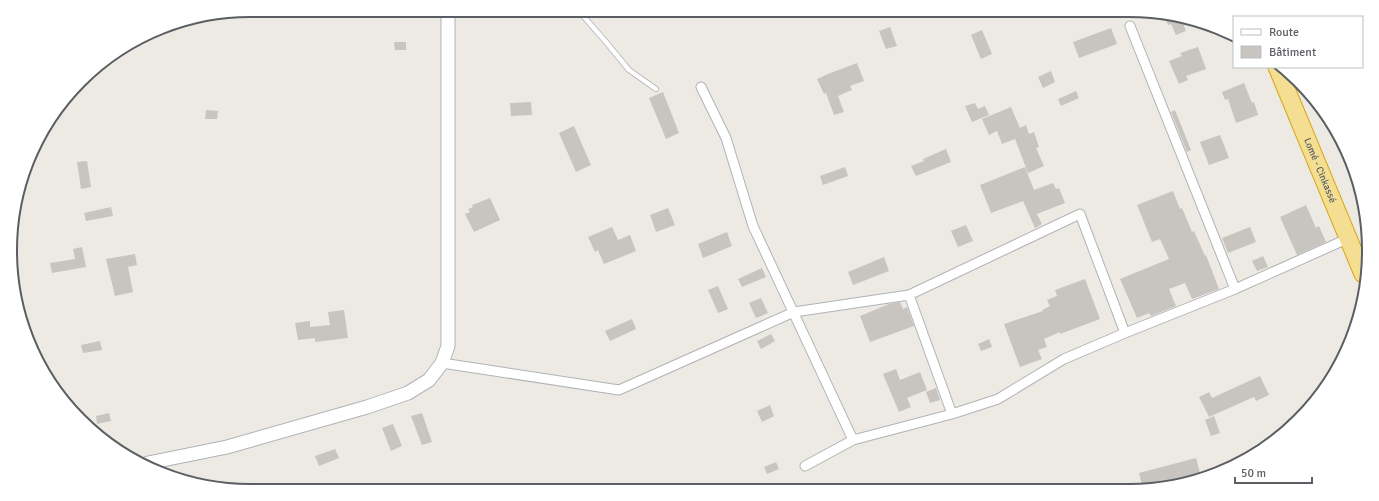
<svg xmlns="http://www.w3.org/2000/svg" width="1379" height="501" viewBox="0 0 1379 501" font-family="Signika,sans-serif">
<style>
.green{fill:#c1e2c2}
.building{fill:#c8c5c0}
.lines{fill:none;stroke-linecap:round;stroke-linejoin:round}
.lane-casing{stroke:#b0b3b7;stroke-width:6}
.street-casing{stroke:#b0b3b7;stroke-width:11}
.secondary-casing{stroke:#afb2b7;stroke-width:15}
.highway-casing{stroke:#dba413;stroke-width:19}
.lane{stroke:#fff;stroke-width:4.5}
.street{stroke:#fff;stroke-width:9}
.secondary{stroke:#fff;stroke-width:13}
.highway{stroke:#f3de92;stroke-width:17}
.labels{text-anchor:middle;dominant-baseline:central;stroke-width:3;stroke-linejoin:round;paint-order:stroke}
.street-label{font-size:10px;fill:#5b5e62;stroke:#fff}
.rim{fill:none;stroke:#5b5e62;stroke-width:2}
</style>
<rect width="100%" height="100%" fill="#eceae3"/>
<path class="green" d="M1257,451l-22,15 -45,14z"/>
<path class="building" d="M1164,15l24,3 -6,2 4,11 -10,4 -5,-11 -3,1z
M890,27l7,19 -11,3 -7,-18z
M1111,28l6,16 -38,14 -6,-16z
M982,30l10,24 -11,5 -10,-24z
M394,42h12v8h-11z
M1198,47l8,22 -20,7 2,4 -9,4 -10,-23 13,-5 -2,-3z
M857,63l7,18 -14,5 2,4 -14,6 6,16 -10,3 -8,-22 -2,1 -7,-15 11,-5z
M1051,71l4,11 -12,6 -5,-11z
M1244,83l8,20 2,-1 4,13 -22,8 -8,-24 -3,1 -3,-8z
M1076,91l3,7 -18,8 -3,-7z
M663,92l16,41 -13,6 -17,-41z
M531,102l1,13 -21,1 -1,-13z
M975,103l3,6 7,-3 4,9 -17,7 -7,-16z
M1011,107l9,21 6,-3 3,9 5,-2 5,15 -3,1 8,18 -16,7 -13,-34 -13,5 -5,-13 -8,4 -7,-16z
M206,110l12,1 -1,8h-12z
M1175,110l16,40 -4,2 -16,-40z
M574,126l17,39 -15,7 -17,-39z
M1220,135l9,23 -20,7 -9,-23z
M946,149l5,13 -35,14 -5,-10 13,-5 -1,-2z
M87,161l4,26 -10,2 -4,-27z
M845,167l3,9 -25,9 -3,-9z
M1025,167l9,23 19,-7 3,6 3,-1 6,15 -28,11 5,10 -7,4 -12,-27 -32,12 -11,-28z
M1173,191l7,18 2,-1 10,24 2,-1 11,25 1,-1 13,34 -27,10 -7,-16 -16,6 7,17 -25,10 -2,-3 -12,5 -17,-39 49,-20 -9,-20 -8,3 -15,-37z
M490,198l10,22 -26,12 -9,-18 5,-2 -2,-3 5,-2 -1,-2z
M1306,205l10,23 3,-2 7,16 -29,13 -17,-38z
M111,207l2,9 -27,5 -2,-8z
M668,208l7,17 -19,7 -6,-17z
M966,225l7,16 -15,6 -7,-16z
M612,227l6,13 12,-5 6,16 -32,13 -6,-14 -3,2 -7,-15z
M1250,227l6,15 -28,11 -6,-15z
M727,232l5,14 -29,12 -5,-14z
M82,247l4,20 -34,6 -2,-10 25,-4 -2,-10z
M135,254l2,11 -9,2 5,25 -18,4 -9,-37z
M1263,256l5,11 -11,4 -5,-10z
M884,257l5,14 -36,14 -5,-13z
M762,268l4,9 -24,10 -4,-8z
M1085,279l15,40 -40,15v-2l-16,7 3,8 -9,3 4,9 -22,8 -16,-43 39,-13 -1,-1 8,-4 -3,-6 10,-4 -2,-6z
M718,286l10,23 -10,4 -10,-23z
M761,298l7,15 -12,5 -7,-15z
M900,302l3,7 4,-2 7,19 -44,16 -10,-26 29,-12z
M344,310l4,28 -33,4v-4l-17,2 -3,-17 15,-2v6l20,-2 -2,-13z
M632,319l4,10 -26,12 -5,-10z
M771,334l4,7 -14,8 -4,-8z
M989,339l3,8 -11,4 -3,-7z
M100,341l2,9 -19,3 -2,-8z
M896,369l4,11 20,-8 7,18 -20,8 4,9 -12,5 -16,-38z
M1260,376l9,19 -13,6 -2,-4 -45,20 -10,-20 10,-5 3,6z
M936,388l4,12 -10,3 -4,-11z
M770,405l4,11 -12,6 -5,-11z
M109,413l2,8 -14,3 -1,-8z
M422,413l10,29 -10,3 -11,-29z
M1214,416l6,17 -9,3 -6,-16z
M393,424l9,22 -11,5 -9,-23z
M335,449l4,9 -20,8 -4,-10z
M1196,458l4,15 -57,16 -4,-16z
M776,462l3,7 -12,5 -3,-7z"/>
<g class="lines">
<g class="lane-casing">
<path id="lane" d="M578,10l28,32 23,28 27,19"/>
</g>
<g class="street-casing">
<path id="street" d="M1130,26l105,263
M701,87l25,51 27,88 100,214
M909,295l43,119
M442,363l177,27 175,-78 115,-17 171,-81 45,119
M805,466l48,-26 99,-26 46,-15 66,-40 61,-26 110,-44 114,-51"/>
</g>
<g class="secondary-casing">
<path id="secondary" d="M148,463l79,-16 140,-40 41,-14 21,-13 13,-17 6,-17v-336"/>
</g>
<g class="highway-casing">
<g id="highway">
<path id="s1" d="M1277,67l86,207"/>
</g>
</g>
<use href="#lane" class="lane"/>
<use href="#street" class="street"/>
<use href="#secondary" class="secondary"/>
<use href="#highway" class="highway"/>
</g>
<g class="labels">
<g class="street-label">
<text stroke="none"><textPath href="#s1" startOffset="112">Lomé - Cinkassé</textPath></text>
</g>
</g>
<path d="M0 0H1379V501H0ZM250 17H1129A233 233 0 0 1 1362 250V251A233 233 0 0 1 1129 484H250A233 233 0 0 1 17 251V250A233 233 0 0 1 250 17Z" fill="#fff" fill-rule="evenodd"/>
<path class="rim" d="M250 17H1129A233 233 0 0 1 1362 250V251A233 233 0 0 1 1129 484H250A233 233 0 0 1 17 251V250A233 233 0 0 1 250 17Z"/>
<rect x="1233" y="16" width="130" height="52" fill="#ffffff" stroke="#bdbfc0"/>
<rect x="1241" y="29" width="20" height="6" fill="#ffffff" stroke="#bdbfc0"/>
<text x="1269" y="36" font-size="12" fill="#5b5e62">Route</text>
<rect x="1241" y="46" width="20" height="12" fill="#c8c5c0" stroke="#bdbfc0"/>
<text x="1269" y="56" font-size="12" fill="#5b5e62">Bâtiment</text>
<path d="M1235 477v6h77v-6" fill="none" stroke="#5b5e62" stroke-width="2"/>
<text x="1241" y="477" font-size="12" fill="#5b5e62" stroke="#ffffff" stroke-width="3" paint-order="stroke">50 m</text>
</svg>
